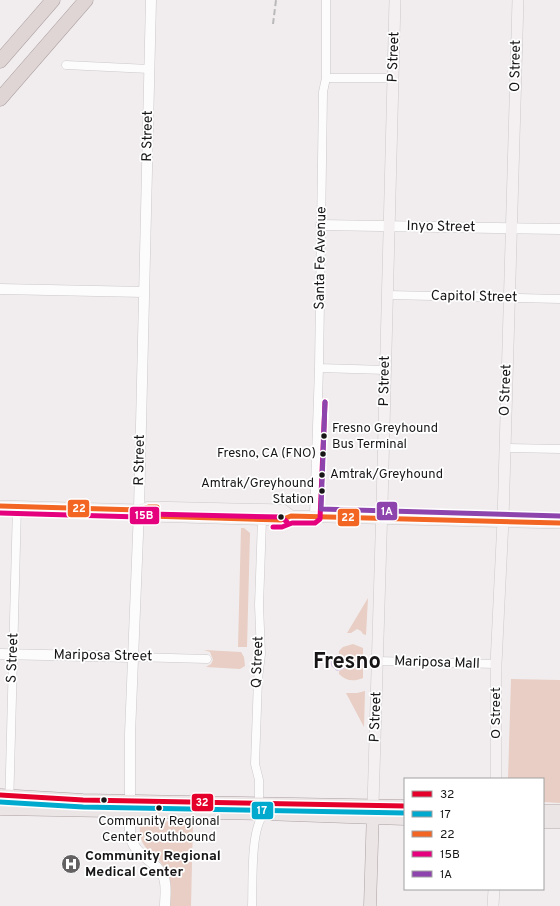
<svg xmlns="http://www.w3.org/2000/svg" width="560" height="906" viewBox="0 0 560 906" font-family="Overpass,sans-serif">
<style>
.green{fill:#e8cec4}
.water{fill:#d8c6e2}
.lines{fill:none;stroke-linecap:round;stroke-linejoin:round}
.minor-casing{stroke:#ccc9c9;stroke-width:9}
.tertiary-casing{stroke:#ccc9c9;stroke-width:11}
.secondary-casing{stroke:#ccc9c9;stroke-width:12}
.primary-casing{stroke:#ada1a2;stroke-width:13}
.motorway-casing{stroke:#ada1a2;stroke-width:15}
.minor{stroke:#fdfcfc;stroke-width:8}
.tertiary{stroke:#fdfcfc;stroke-width:10}
.secondary{stroke:#f4f0f1;stroke-width:11}
.primary{stroke:#ebe5e6;stroke-width:12}
.motorway{stroke:#dfd5d5;stroke-width:14}
.rail{stroke:#bab9b9;stroke-width:2;stroke-dasharray:6 3;stroke-linecap:butt}
.bus-1-casing{stroke:#fff;stroke-width:8}
.bus-2-casing{stroke:#fff;stroke-width:8}
.bus-3-casing{stroke:#fff;stroke-width:8}
.bus-4-casing{stroke:#fff;stroke-width:8}
.bus-5-casing{stroke:#fff;stroke-width:8}
.bus-1{stroke:#e4002b;stroke-width:5}
.bus-2{stroke:#00a9ce;stroke-width:5}
.bus-3{stroke:#f26522;stroke-width:5}
.bus-4{stroke:#e5007d;stroke-width:5}
.bus-5{stroke:#8e44ad;stroke-width:5}
.bus-dot{fill:#171516;stroke:#fff;stroke-width:1.5}
.labels{text-anchor:middle;dominant-baseline:central;stroke-width:3.5;stroke-linejoin:round;paint-order:stroke}
.bus-label{font-size:13px;fill:#171516;stroke:#fff;text-anchor:start}
.street-label{font-size:14px;fill:#171516;stroke:#fff}
.poi-label{font-size:14px;font-weight:bold;fill:#171516;stroke:#fff;text-anchor:start}
.town-label{font-size:22px;font-weight:bold;fill:#171516;stroke:#fff}
.line-badge{stroke:#fff;stroke-width:1.5}
.badge-label{font-size:11px;text-anchor:middle;font-weight:bold;fill:#fff}
</style>
<rect width="100%" height="100%" fill="#f1edee"/>
<path class="green" d="M241,528h3l6,5 -3,114h-9z
M368,598l-2,37 -3,-1 -2,-3 -4,-2 -6,4h-4z
M353,644l10,4v13l-15,1 -7,-8h-2v-3l4,-4z
M204,650l37,2 3,5 1,9 -5,3 -34,-2 5,-3 2,-4 -3,-8z
M348,663l15,2v13c-10,4 -17,3 -24,-4v-3l5,-2z
M511,679l49,1v123l-17,-1v-23h-35z
M365,691l-1,36 -18,-34h11z
M144,821l49,1 -2,84h-21c0,-13 1,-26 -5,-37 -11,-20 -27,-17 -25,-45z"/>
<path class="water" d="M338,654l6,2 4,6 15,-1 1,2 -1,2 -15,-2 -4,6 -7,2 -6,-5c-1,-6 1,-10 7,-12z"/>
<g class="lines">
<g class="minor-casing">
<path id="minor" d="M66,65l83,4
M326,78h67
M388,295l172,4
M319,368l67,2
M505,448l55,1
M314,516l5,-148 3,-206 1,-70 3,-14v-78
M133,657l74,2
M377,661l119,3
M259,803v-23l-4,-16 3,-85 3,-25 -2,-49 3,-85
M9,810l8,-304
M252,906c1,-21 -2,-77 12,-92"/>
</g>
<g class="tertiary-casing">
<path id="tertiary" d="M151,0l-12,510 -9,224v97c1,26 26,27 34,47 3,9 1,19 1,28
M321,225l239,4
M0,289l144,3
M0,654l133,3"/>
</g>
<g class="secondary-casing">
<path id="secondary" d="M0,506l139,4 10,-3 134,3 8,6
M139,510l10,6 132,4 10,-4 269,7
M496,779v-115l7,-144 15,-520
M373,805l9,-300 13,-505
M493,906l1,-17"/>
</g>
<g class="primary-casing">
<path id="primary" d="M0,795l83,5 322,6
M0,809l264,5 141,5
M543,811h17
M543,822h17
M370,906l3,-96"/>
</g>
<g class="motorway-casing">
<path id="motorway" d="M0,61l53,-61
M0,99l86,-99"/>
</g>
<use href="#minor" class="minor"/>
<use href="#tertiary" class="tertiary"/>
<use href="#secondary" class="secondary"/>
<use href="#primary" class="primary"/>
<use href="#motorway" class="motorway"/>
<path class="rail" d="M273,24l3,-24"/>
<g class="bus-1-casing">
<path id="bus-1" d="M0,795l83,5 322,6"/>
</g>
<g class="bus-2-casing">
<path id="bus-2" d="M0,802l83,5 322,6"/>
</g>
<g class="bus-3-casing">
<path id="bus-3" d="M0,506l139,4 10,-3h8
M139,510l10,6 132,4 10,-4 269,7"/>
</g>
<g class="bus-4-casing">
<path id="bus-4" d="M0,513l139,4 11,-3 131,3 6,5
M273,527h9l10,-4h23l5,-4 5,-117"/>
</g>
<g class="bus-5-casing">
<path id="bus-5" d="M325,402l-4,107 239,7"/>
</g>
<use href="#bus-1" class="bus-1"/>
<use href="#bus-2" class="bus-2"/>
<use href="#bus-3" class="bus-3"/>
<use href="#bus-4" class="bus-4"/>
<use href="#bus-5" class="bus-5"/>
</g>
<defs>
<g id="hospital-disc" transform="scale(1)"><circle r="9.5" fill="#636162" stroke="#fff"/><path d="M-5-5h3v3.5h4V-5h3V5h-3V1.5h-4V5h-3Z" fill="#fff"/></g>
</defs>
<g fill-rule="evenodd">
<use href="#hospital-disc" x="71" y="864"/>
</g>
<g class="bus-dot">
<circle cx="324" cy="436" r="3.5"/>
<circle cx="323" cy="454" r="3.5"/>
<circle cx="322" cy="475" r="3.5"/>
<circle cx="322" cy="491" r="3.5"/>
<circle cx="281" cy="517" r="3.5"/>
<circle cx="104" cy="800" r="3.5"/>
<circle cx="159" cy="808" r="3.5"/>
</g>
<g class="labels">
<g class="bus-label">
<text x="332" y="429">Fresno Greyhound<tspan x="332" dy="16">Bus Terminal</tspan></text>
<text x="316" y="454" text-anchor="end">Fresno, CA (FNO)</text>
<text x="330" y="475">Amtrak/Greyhound</text>
<text x="314" y="484" text-anchor="end">Amtrak/Greyhound<tspan x="314" dy="16">Station</tspan></text>
<text x="159" y="822" text-anchor="middle">Community Regional<tspan x="159" dy="16">Center Southbound</tspan></text>
</g>
<g class="street-label">
<text transform="translate(394 57) rotate(-88)">P Street</text>
<text transform="translate(516 66) rotate(-89)">O Street</text>
<text transform="translate(148 136) rotate(-89)">R Street</text>
<text transform="translate(441 227) rotate(1)">Inyo Street</text>
<text transform="translate(321 258) rotate(-89)">Santa Fe Avenue</text>
<text transform="translate(474 297) rotate(1)">Capitol Street</text>
<text transform="translate(385 381) rotate(-89)">P Street</text>
<text transform="translate(506 390) rotate(-88)">O Street</text>
<text transform="translate(140 460) rotate(-89)">R Street</text>
<text transform="translate(103 656) rotate(1)">Mariposa Street</text>
<text transform="translate(13 658) rotate(-88)">S Street</text>
<text transform="translate(258 662) rotate(-88)">Q Street</text>
<text transform="translate(437 663) rotate(2)">Mariposa Mall</text>
<text transform="translate(496 713) rotate(-90)">O Street</text>
<text transform="translate(376 717) rotate(-88)">P Street</text>
</g>
<g class="poi-label">
<text x="85" y="856">Community Regional<tspan x="85" dy="16">Medical Center</tspan></text>
</g>
<g class="town-label">
<text x="347" y="662">Fresno</text>
</g>
</g>
<g class="line-badge">
<rect x="67" y="499" width="23" height="19" rx="4" fill="#f26522"/>
<rect x="376" y="501" width="22" height="20" rx="4" fill="#8e44ad"/>
<rect x="129" y="506" width="31" height="19" rx="4" fill="#e5007d"/>
<rect x="337" y="508" width="23" height="19" rx="4" fill="#f26522"/>
<rect x="191" y="793" width="23" height="19" rx="4" fill="#e4002b"/>
<rect x="251" y="801" width="23" height="19" rx="4" fill="#00a9ce"/>
</g>
<g class="badge-label">
<text x="79" y="512">22</text>
<text x="387" y="515">1A</text>
<text x="144" y="519">15B</text>
<text x="348" y="521">22</text>
<text x="202" y="806">32</text>
<text x="262" y="814">17</text>
</g>
<rect x="404" y="778" width="140" height="112" fill="#ffffff" stroke="#a2a1a2"/>
<rect x="412" y="791" width="20" height="6" fill="#e4002b" stroke="#a2a1a2"/>
<text x="440" y="798" font-size="12" fill="#171516">32</text>
<rect x="412" y="811" width="20" height="6" fill="#00a9ce" stroke="#a2a1a2"/>
<text x="440" y="818" font-size="12" fill="#171516">17</text>
<rect x="412" y="831" width="20" height="6" fill="#f26522" stroke="#a2a1a2"/>
<text x="440" y="838" font-size="12" fill="#171516">22</text>
<rect x="412" y="851" width="20" height="6" fill="#e5007d" stroke="#a2a1a2"/>
<text x="440" y="858" font-size="12" fill="#171516">15B</text>
<rect x="412" y="871" width="20" height="6" fill="#8e44ad" stroke="#a2a1a2"/>
<text x="440" y="878" font-size="12" fill="#171516">1A</text>
</svg>
